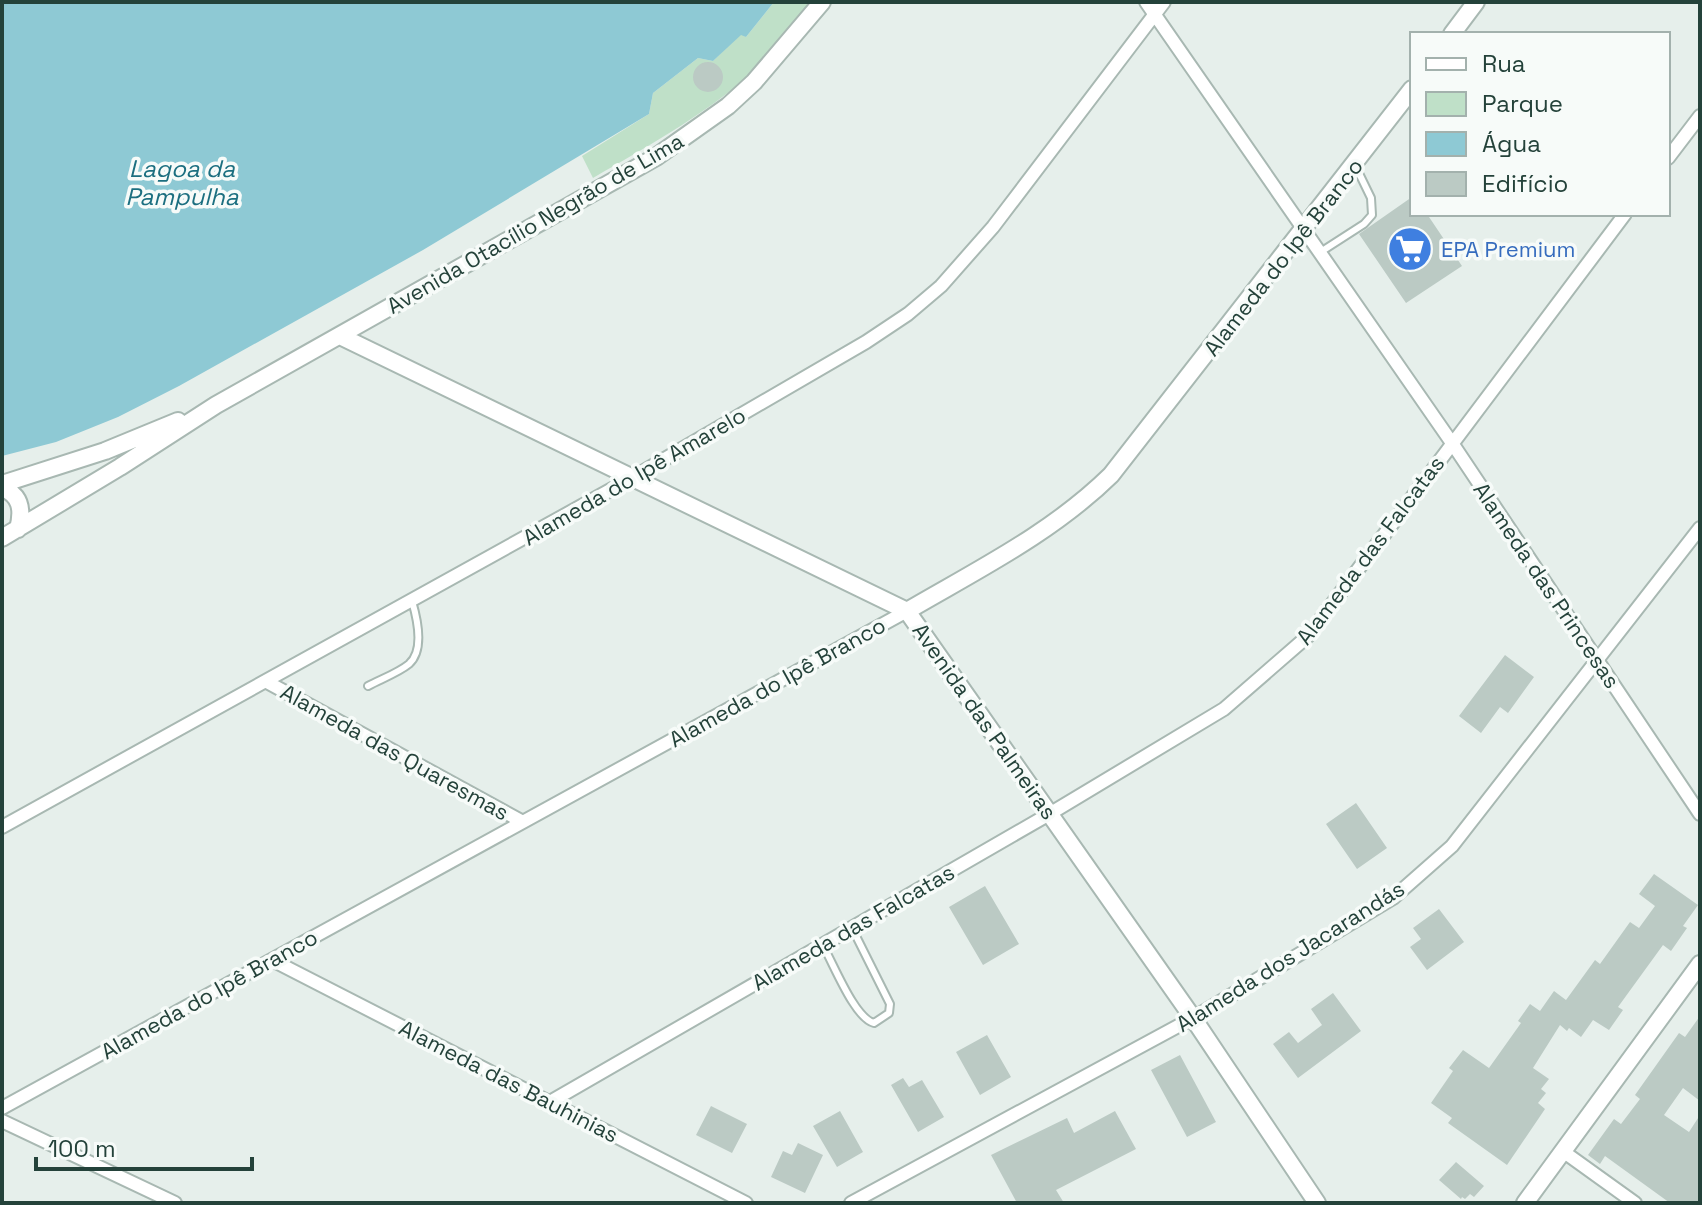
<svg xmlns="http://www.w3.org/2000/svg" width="1702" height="1205" viewBox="0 0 1702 1205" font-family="'Space Grotesk',sans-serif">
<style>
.green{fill:#bfe0c8}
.water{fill:#8ec9d4}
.building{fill:#bbcac4}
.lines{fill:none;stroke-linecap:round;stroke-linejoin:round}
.service-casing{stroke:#a8b8b2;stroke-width:10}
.minor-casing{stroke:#a8b8b2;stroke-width:16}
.tertiary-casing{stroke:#a8b8b2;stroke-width:20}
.service{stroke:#fff;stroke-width:6}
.minor{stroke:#fff;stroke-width:12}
.tertiary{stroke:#fff;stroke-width:16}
.labels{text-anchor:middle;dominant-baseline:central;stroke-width:7;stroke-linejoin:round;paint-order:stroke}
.street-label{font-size:22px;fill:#24423a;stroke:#f7fbf9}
.shop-label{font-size:22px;fill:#366cbe;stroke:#f7fbf9;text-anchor:start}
.water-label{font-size:24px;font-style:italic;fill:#1c6f80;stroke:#f7fbf9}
</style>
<rect width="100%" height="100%" fill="#e6efeb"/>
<path class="green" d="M774,2h43c-17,20 -34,43 -54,61 -50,47 -111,81 -170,115l-11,-22 67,-42 4,-21 45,-35 15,3 28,-27 5,3z"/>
<path class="water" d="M2,2h772l-28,35 -5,-2 -28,26 -15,-3 -45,35 -4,21 -226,136 -244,136 -61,31 -62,25 -54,14z"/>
<path class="building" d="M693 77a15 15 0 1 1 30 0a15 15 0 1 1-30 0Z
M1412,197v17h15l35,52 -56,37 -47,-69z
M1505,655l29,22 -26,36 -8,-6 -19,26 -22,-17z
M1356,803l31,45 -30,21 -31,-45z
M1654,874l44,31 -15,21 4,2 -16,23 -8,-6 -45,62 5,3 -14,20 -16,-10 -12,17 -12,-9 -2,3 -7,-6 -27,43 16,11 -8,10 5,4 -8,10 7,6 -38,56 -59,-42 4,-5 -21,-15 22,-32 -4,-3 14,-18 26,18 32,-45 -3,-2 12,-17 10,7 14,-20 12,9 29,-40 5,4 30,-42 9,6 16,-22 -16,-12z
M985,886l34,58 -36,21 -34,-58z
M1439,909l25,33 -37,28 -17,-23 11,-8 -8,-11z
M1333,993l28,38 -63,47 -25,-34 16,-12 9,11 24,-18 -11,-16z
M1700,1016v85l-17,-13 -19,27 25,17 11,-17v88h-30l-65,-47 -5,8 -12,-9 26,-36 7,5 19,-25 -5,-4 44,-62 6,4z
M987,1035l24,42 -31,18 -24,-43z
M1180,1055l36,67 -29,15 -36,-67z
M903,1078l6,9 13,-7 22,37 -26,15 -27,-47z
M711,1106l36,18 -15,29 -36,-18z
M840,1111l23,41 -26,15 -24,-41z
M1115,1111l21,38 -80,41 8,13h-47l-26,-48 76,-37 7,15z
M798,1143l25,12 -18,38 -34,-16 12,-26 9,4z
M1456,1162l28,24 -10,11 -4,-3 -5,5 -3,-2 -1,2 -22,-19z"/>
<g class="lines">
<g class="service-casing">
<path id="service" d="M1319,253l45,-29 8,-9 -1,-17 -16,-33
M368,686c13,-7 30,-13 41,-22 16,-14 8,-46 3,-63
M822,944c11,18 32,74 52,79l15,-10 1,-9 -38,-76"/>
</g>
<g class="minor-casing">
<path id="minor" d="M1146,2l306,441 248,371
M1668,158l32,-42
M267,682l256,140
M2,827l630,-349 234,-136 42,-28 33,-28 52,-59 171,-225
M272,960l474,243
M550,1102l501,-289 173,-104 84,-73 317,-422
M2,1108l905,-497
M2,1121l173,82
M1564,1152l71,51
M851,1203l342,-185 200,-120 59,-52 248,-318"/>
</g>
<g class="tertiary-casing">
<path id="tertiary" d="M1452,34l24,-32
M340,336l567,275 286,407 124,185
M2,484l103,-33 73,-30
M2,488c19,7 21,22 16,41
M2,538l118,-71 96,-62 440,-248 72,-51 26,-24 68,-80
M907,611c70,-41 145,-78 204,-136l301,-386
M1525,1203l175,-239"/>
</g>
<use href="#service" class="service"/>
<use href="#minor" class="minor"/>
<use href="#tertiary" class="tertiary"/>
</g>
<defs>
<g id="supermarket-disc" transform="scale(2.3)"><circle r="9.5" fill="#3f7fe0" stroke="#f7fbf9"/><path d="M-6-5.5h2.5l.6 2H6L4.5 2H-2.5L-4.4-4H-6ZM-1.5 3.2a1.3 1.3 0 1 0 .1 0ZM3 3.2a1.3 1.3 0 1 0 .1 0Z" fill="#fff"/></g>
</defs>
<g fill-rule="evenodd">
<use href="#supermarket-disc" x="1410" y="249"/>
</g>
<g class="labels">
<g class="street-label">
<text transform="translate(535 223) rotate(-30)">Avenida Otacílio Negrão de Lima</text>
<text transform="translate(1283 257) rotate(-52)">Alameda do Ipê Branco</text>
<text transform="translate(634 476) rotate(-30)">Alameda do Ipê Amarelo</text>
<text transform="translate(1370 550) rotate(-53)">Alameda das Falcatas</text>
<text transform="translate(1547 585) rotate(56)">Alameda das Princesas</text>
<text transform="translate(777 682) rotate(-29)">Alameda do Ipê Branco</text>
<text transform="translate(985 721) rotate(55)">Avenida das Palmeiras</text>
<text transform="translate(395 752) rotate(29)">Alameda das Quaresmas</text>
<text transform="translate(853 927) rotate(-30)">Alameda das Falcatas</text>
<text transform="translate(1290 956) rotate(-32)">Alameda dos Jacarandás</text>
<text transform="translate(209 994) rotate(-29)">Alameda do Ipê Branco</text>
<text transform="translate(509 1081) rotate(27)">Alameda das Bauhinias</text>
</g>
<g class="shop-label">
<text x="1441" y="249">EPA Premium</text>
</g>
<g class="water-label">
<text x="182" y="168">Lagoa da<tspan x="182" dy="28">Pampulha</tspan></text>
</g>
</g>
<rect width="1702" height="1205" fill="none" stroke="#24423a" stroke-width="8"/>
<rect x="1410" y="32" width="260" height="184" fill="#f7fbf9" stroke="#a3b1ad" stroke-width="2"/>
<rect x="1426" y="58" width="40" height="12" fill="#ffffff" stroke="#a3b1ad" stroke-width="2"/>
<text x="1482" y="72" font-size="24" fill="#24423a">Rua</text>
<rect x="1426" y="92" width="40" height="24" fill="#bfe0c8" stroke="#a3b1ad" stroke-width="2"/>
<text x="1482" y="112" font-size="24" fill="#24423a">Parque</text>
<rect x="1426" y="132" width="40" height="24" fill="#8ec9d4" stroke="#a3b1ad" stroke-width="2"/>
<text x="1482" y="152" font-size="24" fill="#24423a">Água</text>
<rect x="1426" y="172" width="40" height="24" fill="#bbcac4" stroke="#a3b1ad" stroke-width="2"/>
<text x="1482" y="192" font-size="24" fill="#24423a">Edifício</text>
<path d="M36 1157v12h216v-12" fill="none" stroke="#24423a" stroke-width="4"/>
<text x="48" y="1157" font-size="24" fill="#24423a" stroke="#f7fbf9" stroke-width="6" paint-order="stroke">100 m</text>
</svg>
